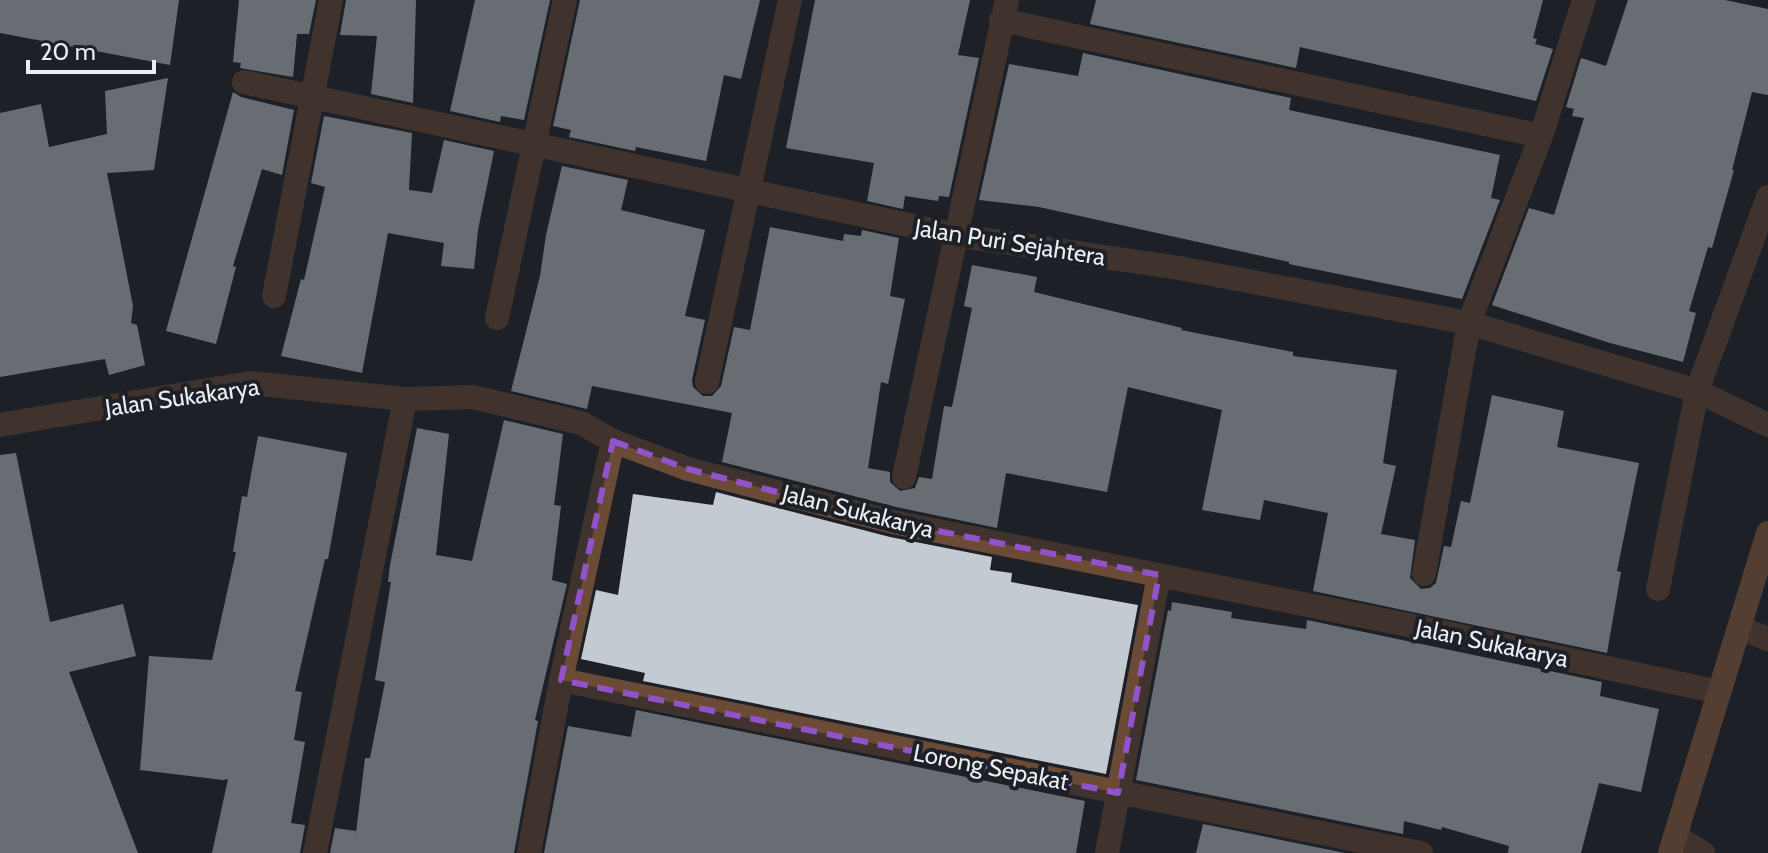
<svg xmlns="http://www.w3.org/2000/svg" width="1768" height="853" viewBox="0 0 1768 853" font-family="Cabin,sans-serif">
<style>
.building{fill:#c4cad2}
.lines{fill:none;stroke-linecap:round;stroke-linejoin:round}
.street{stroke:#6b4b36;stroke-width:24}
.secondary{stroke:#95623f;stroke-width:24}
.marked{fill:none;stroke:#9153c9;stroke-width:6;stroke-dasharray:16 10;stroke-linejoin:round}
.labels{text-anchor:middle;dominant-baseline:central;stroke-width:8;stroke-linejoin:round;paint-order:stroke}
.street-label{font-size:24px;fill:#eaedf1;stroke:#1d2127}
</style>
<rect width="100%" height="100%" fill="#1d2127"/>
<path class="building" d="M0,0h179l-9,65 -170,-32z
M239,0h77l-7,34h-12l-4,43 -53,-9 1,-5 -8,-1z
M346,0h70l-3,103 -42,-9 6,-58 -37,-1z
M475,0h75l-26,120 -23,-4 -1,6 -50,-11z
M580,0h180l-19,79 -17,-4 -18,86 -70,-14 -1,4 -66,-14 2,-7 -18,-4z
M815,0h155l-12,55 21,3 -30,139 -10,-1 -1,5 -33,-5 -2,13 -36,-8 7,-38 -88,-15z
M1096,0h447l-10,38 4,1 -2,5 18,5 -17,52 -236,-54 -4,21 -206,-44z
M1628,0h97l43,9v86l-16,-3 -20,78h2l-22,78 -4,-1 -19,64 7,2 -13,49 -73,-19 -118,-38 37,-97 25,7 30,-97 -12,-2 2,-7 -8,-2 15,-49 25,8z
M1083,53l208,45 -2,12 211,45 -9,43 9,2 -38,99 -173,-35v-2l-250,-55 -60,-7 30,-136 69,12z
M168,78l-14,92 -47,3 26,133 -2,17 6,2 8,40 -36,10 -4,-16 -105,18v-264l41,-9 8,43 58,-13 -2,-43z
M233,92l8,5 53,13 -12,65 -20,-6 -29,97 3,1 -20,77 -50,-13z
M324,116l88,17 -3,57 23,3 12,-53 50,11 -16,79 -4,39 -33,-3 3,-23 -56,-10 -26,140 -81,-17 20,-77 3,1 21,-93 -14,-4z
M562,166l66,14 -7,30 84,20 -20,86 20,4 -13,60 1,7 10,9h9l9,-10 13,-59 16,3 20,-103 73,14 1,-7 17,2 1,-6 37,8 -9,58 15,3 -17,85 -7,-2 -13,86 22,4v10l10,9 15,-3 4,-11 13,2 12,-73 8,1 20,-99 -8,-2 8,-41 65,12 -3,15 148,36 -1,2 112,22v4l104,14 -14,93 13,3 -15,68 34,6 -5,38 11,11 9,-1 6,-5 8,-37 7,1 10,-46 9,2 22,-108 72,16 -7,36 82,16 -22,108 4,1 -14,81 -294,-62 15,-78 -64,-13 -4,20 -58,-10 20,-100 -94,-23 -21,105 -101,-19 -9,55 -101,-21 -174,-45 10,-49 -140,-27 -5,23 -76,-18 29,-115 6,-41z
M504,420l59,14 -9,71 7,1 -9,74 15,4 -32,136 3,1 -24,132h-184l5,-25 21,3 -1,10 10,-83h5l15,-76 -10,-2 16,-98h-3l2,-17 27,-137 32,6 -13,121 36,6z
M258,436l89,17 -19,106h-3l-30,132 7,1 -8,48 11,2 -14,81 14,2 -5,28h-88l16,-74 -5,1 -83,-10 9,-114 63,4 24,-108h-3l9,-56 5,1z
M16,453l34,169 73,-18 13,52 -67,16 69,181h-138v-398z
M716,492l174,45 102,20 -2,13 22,3 -1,9 127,23 -32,169 -463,-93 2,-8 -64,-14 15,-69 22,5 15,-101 80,11z
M1172,602l60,10 -1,6 75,11 1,-9 295,62 -2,14 59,13 -18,83 -42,-9 -18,70h-73l1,-7 -67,-19 -1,3 -37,-9 -1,13 -267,-54 32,-170 3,1z
M636,710l449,91 -9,52h-532l24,-127 63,11z
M1203,824l142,29h-149z"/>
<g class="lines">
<path class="street" d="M1001,20l540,116
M244,82l711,153 224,33 290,55 228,68 71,34
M274,296l57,-296
M497,318l68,-318
M707,382l83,-382
M0,425l250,-42 155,16 68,-2 108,26 32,18 75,28 205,53 520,104 306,66
M904,477l103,-477
M1424,574l45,-251 72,-187 43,-136
M1658,589l39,-198 71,-194
M1740,628l28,11
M561,680l860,173
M1675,836l28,17
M315,853l90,-454
M529,853l32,-173 52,-239
M1107,853l52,-278"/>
<path class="secondary" d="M1670,853l98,-320"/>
</g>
<path d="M0 0H1768V853H0ZM613,441l75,28 205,53 266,53 -41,218 -557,-113z" fill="#1d2127" fill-opacity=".55" fill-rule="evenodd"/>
<path class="marked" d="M613,441l75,28 205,53 266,53 -41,218 -557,-113z"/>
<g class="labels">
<g class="street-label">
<text transform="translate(1010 242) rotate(9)">Jalan Puri Sejahtera</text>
<text transform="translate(182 397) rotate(-8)">Jalan Sukakarya</text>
<text transform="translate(858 511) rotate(14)">Jalan Sukakarya</text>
<text transform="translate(1492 643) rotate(12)">Jalan Sukakarya</text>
<text transform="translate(991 767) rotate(11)">Lorong Sepakat</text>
</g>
</g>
<path d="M28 60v12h126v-12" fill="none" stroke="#eaedf1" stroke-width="4"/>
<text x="40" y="60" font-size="24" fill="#eaedf1" stroke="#1d2127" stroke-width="6" paint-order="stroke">20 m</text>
</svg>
